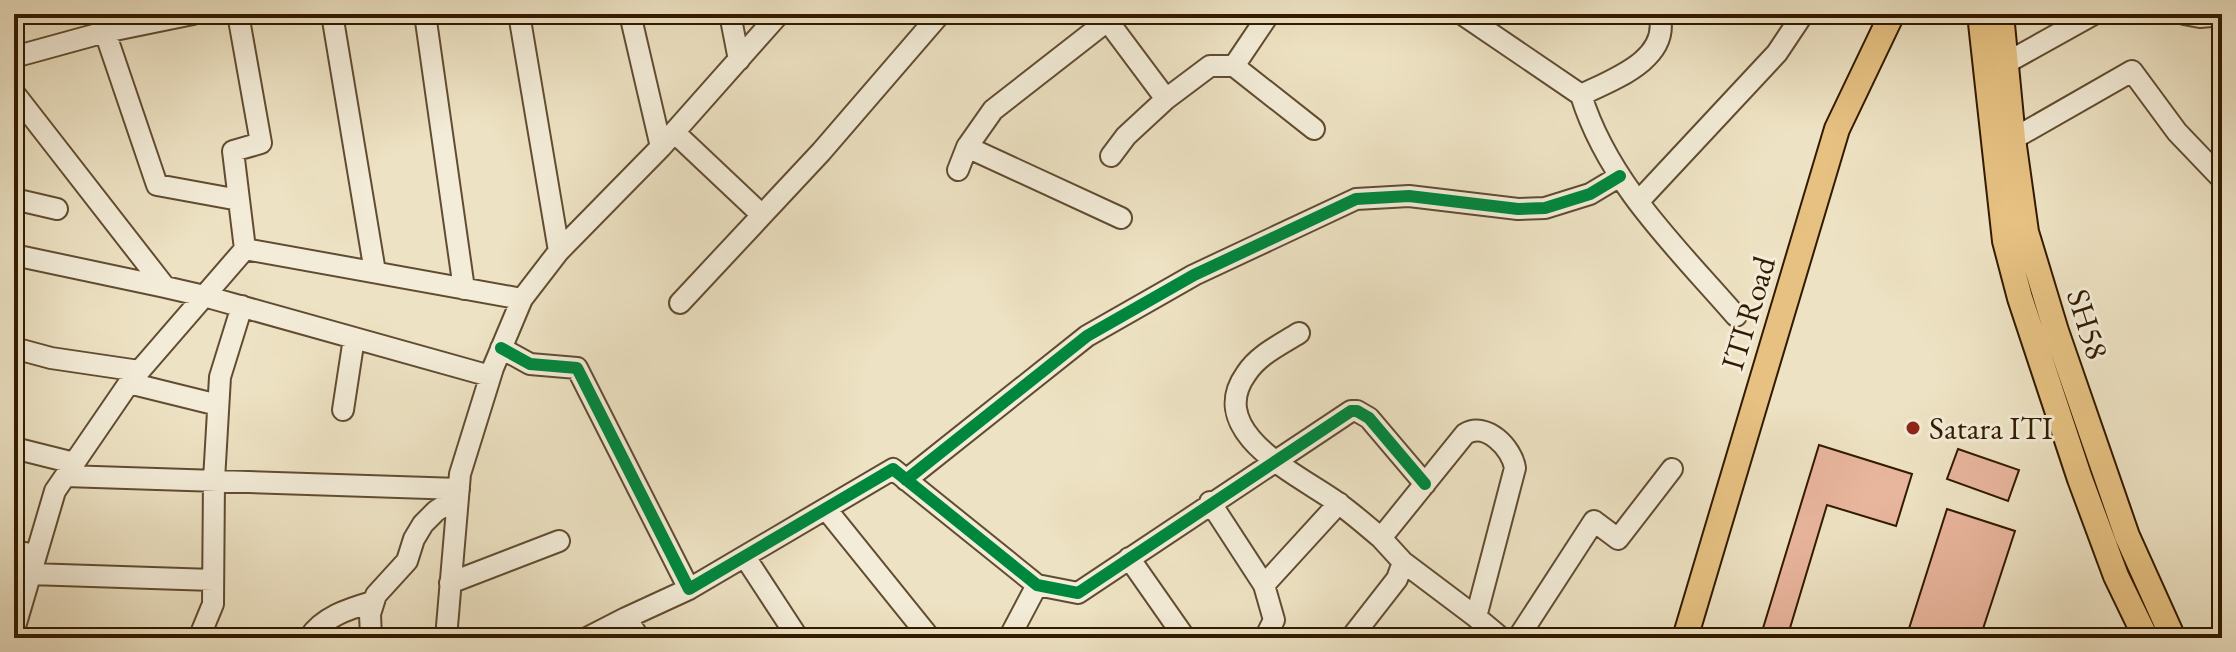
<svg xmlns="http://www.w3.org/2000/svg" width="2236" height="652" viewBox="0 0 2236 652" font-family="'EB Garamond',serif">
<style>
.building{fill:#e8b59d;stroke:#321a00;stroke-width:2}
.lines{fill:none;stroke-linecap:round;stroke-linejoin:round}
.minor-casing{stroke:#614c31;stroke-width:24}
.major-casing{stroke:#321a00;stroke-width:28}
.minor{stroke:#f3ecd8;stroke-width:20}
.major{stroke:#e6c182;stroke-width:24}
.cycleway-casing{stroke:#f3ecd8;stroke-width:17}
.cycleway{stroke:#00873e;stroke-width:12}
.poi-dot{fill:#8f2418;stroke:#f3ecd8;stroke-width:3}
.labels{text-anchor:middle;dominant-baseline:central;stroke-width:6;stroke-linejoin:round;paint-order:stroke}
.street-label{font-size:32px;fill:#321a00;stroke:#f3ecd8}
.poi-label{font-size:32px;fill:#321a00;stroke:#f3ecd8;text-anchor:start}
</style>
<rect width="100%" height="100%" fill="#ede2c3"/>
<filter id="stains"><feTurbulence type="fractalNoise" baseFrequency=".0025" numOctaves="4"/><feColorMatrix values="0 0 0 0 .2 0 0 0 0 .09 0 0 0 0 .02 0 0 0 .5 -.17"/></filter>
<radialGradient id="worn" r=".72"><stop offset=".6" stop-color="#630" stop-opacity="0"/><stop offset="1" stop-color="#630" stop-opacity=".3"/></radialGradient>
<path class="building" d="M1819,445l93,29 -16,52 -69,-21 -40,133h-27z
M1958,449l61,21 -11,31 -61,-22z
M1947,509l68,22 -35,107h-74z"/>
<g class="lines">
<g class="minor-casing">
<path id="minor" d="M238,14l23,129 -28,8 12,98
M332,14l43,258
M425,14l39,275
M519,14l40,237
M630,14l31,133
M730,14l9,46
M1462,14l119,81c31,-15 91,-36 78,-81
M2184,14l16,3 22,-2
M1107,20l59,79 -40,37 -15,20
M105,32l52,153 82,15
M14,57l91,-25 88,-18
M2006,63l88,-49
M1234,66l80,63
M14,93l151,194 39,9 286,80
M1581,95c27,88 96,153 155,221
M1166,99l44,-33h24l35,-52
M674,132l88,83
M2013,139l119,-68 45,61 45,47
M967,147l154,71
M958,170l9,-23 26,-37 123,-96
M14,199l43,10
M1638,202l139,-149 26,-39
M14,255l151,32
M680,303l141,-151 119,-138
M1299,333c-19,12 -41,22 -53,41 -42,59 55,102 92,129 15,11 29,23 43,35l84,-104c21,-13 47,14 50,34l-39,149 25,21
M14,348l37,10 88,13
M501,348l29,16 47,4 112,221 204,-120 144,116 41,8 273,-182h6l12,7 56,66
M129,383l89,22
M343,410l11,-72
M14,448l60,15
M65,476l394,13
M906,480l181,-144 107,-61 162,-76 53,-3 109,13 27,-1 45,-14 30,-18
M1210,502l54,83
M826,509l104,129
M14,551l22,4
M745,557l53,81
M1129,558l56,80
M1403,562l73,55
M30,574l183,6
M450,583l109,-42
M626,618l63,-29
M14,630l41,-139 74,-108 116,-134 277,50
M199,638l14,-34 1,-124 6,-103 22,-71
M309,638c14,-21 39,-29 63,-36
M371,638l-1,-24 6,-19 31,-34 7,-22 9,-15 13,-13 22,-14
M446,638l14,-164 33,-106 29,-69 37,-48 102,-104 118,-133
M587,638l39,-20 13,20
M1009,638l28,-53
M1265,638l9,-18 -10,-35 75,-82
M1351,638l46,-59 6,-17 -22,-24
M1518,638l76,-117 24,18 54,-70"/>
</g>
<g class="major-casing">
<path id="major" d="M1980,14l25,227 15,57 60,181 36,97 30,62
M2001,14l12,125 13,93 30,99 71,205 46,102
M1685,638l152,-509 55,-115"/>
</g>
<use href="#minor" class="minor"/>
<use href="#major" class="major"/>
<g class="cycleway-casing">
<path id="cycleway" d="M501,348l29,16 47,4 112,221 204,-120 144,116 41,8 273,-182h6l12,7 56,66
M906,480l181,-144 107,-61 162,-76 53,-3 109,13 27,-1 45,-14 30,-18"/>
</g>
<use href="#cycleway" class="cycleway"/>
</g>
<circle class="poi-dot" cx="1913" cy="428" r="8"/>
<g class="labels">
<g class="street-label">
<text transform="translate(1748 313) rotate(-73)">ITI Road</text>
<text transform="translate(2088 324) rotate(72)">SH58</text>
</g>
<g class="poi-label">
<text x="1929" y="428">Satara ITI</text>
</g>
</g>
<rect width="2236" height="652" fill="none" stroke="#ede2c3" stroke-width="48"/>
<rect x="16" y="16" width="2204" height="620" fill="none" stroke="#321a00" stroke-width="4"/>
<rect x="24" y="24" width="2188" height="604" fill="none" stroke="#321a00" stroke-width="2"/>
<rect width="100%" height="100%" filter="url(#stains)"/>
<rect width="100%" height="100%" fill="url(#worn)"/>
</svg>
